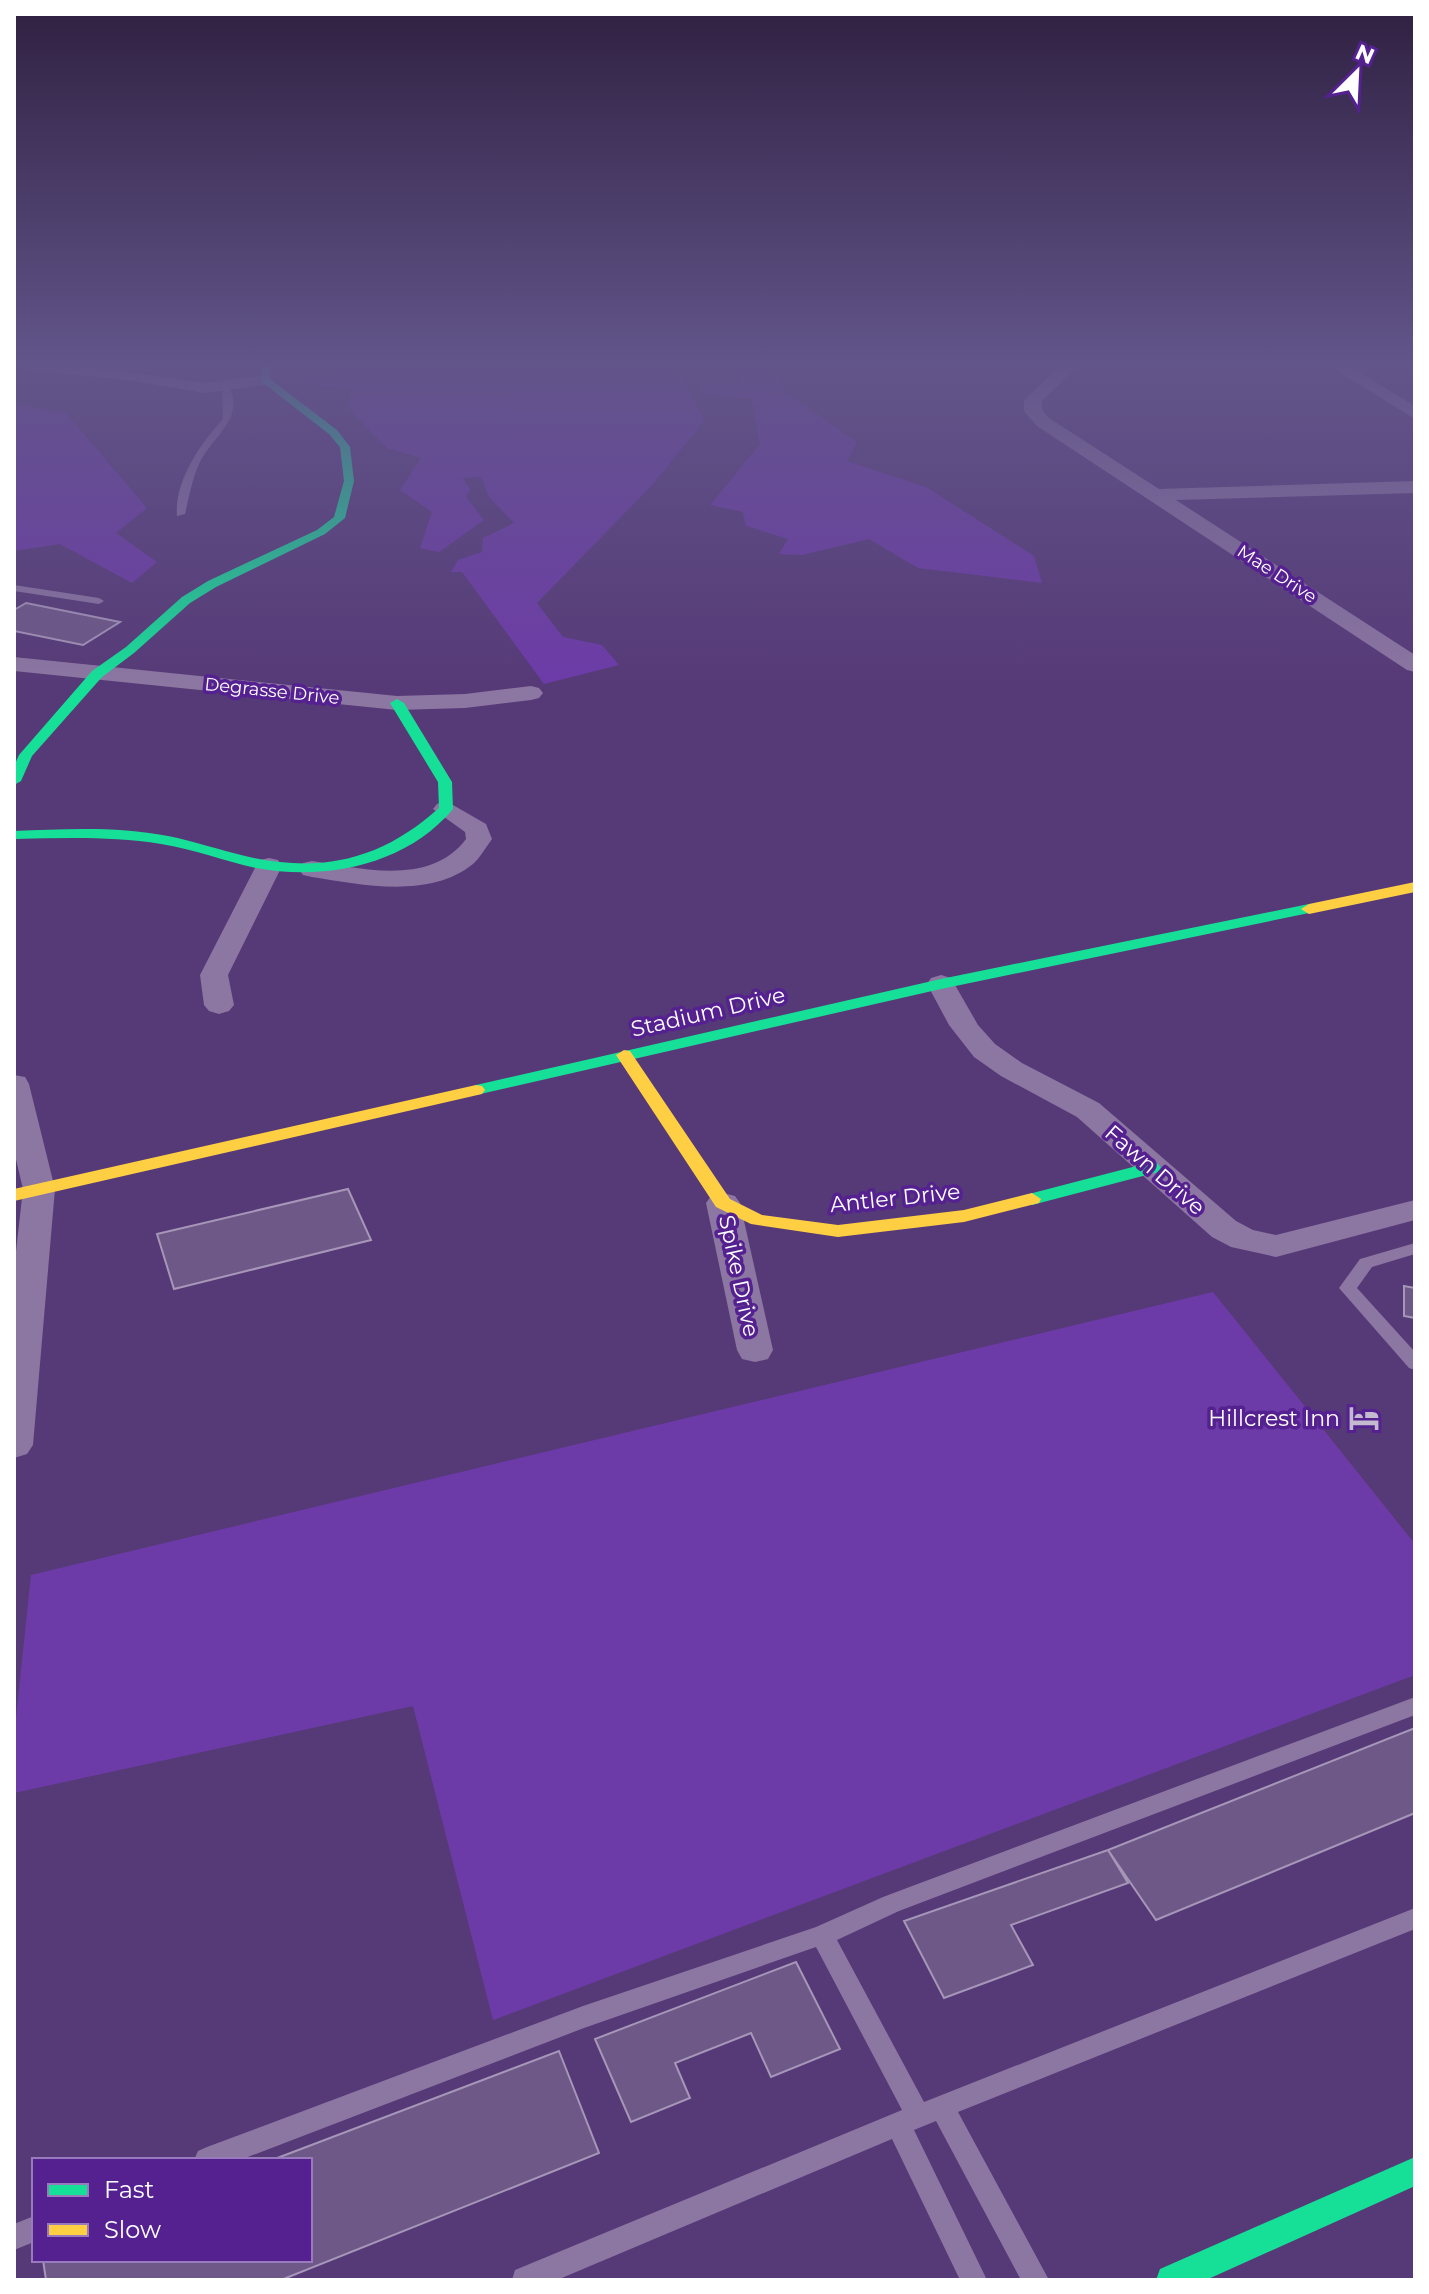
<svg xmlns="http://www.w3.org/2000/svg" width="1429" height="2294" viewBox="0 0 1429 2294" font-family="Montserrat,sans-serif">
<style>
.green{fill:#6d3ba8}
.building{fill:#6e5888;stroke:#a696b8;stroke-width:2}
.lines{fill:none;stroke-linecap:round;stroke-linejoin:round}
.lane{fill:#8c76a2;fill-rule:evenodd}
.street{fill:#8c76a2;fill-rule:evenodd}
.fast{fill:#16e098;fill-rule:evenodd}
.slow{fill:#ffcf43;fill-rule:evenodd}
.labels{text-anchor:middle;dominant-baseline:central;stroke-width:7;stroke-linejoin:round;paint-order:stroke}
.far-street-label{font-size:18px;fill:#fff;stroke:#552190}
.street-label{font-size:22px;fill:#fff;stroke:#552190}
.poi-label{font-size:22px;fill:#fff;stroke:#552190;text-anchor:end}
</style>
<rect width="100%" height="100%" fill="#563a77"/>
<path class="green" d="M337,365h341l26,56 -51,63 -116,119 26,34 39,8 17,20 -75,19 -82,-112h-11l7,-12 24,-8 1,-14 31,-15 -25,-26 -8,-20 -18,1 7,11 -4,8 18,23 -45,32 -19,-4 12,-36 -32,-22 21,-32 -34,-10 -40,-41 6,-18 -43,-5z
M732,365h25l21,9 5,16 74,52 -10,19 79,26 108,69 8,27 -124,-15 -49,-29 -67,16 -23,-1 9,-15 -42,-13 -3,-14 -33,-7 50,-61 -9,-46 -45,-3 -6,-10 41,-1z
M14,403l52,10 81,95 -31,25 41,29 -25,21 -72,-39 -46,7z
M1213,1292l202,252v131l-922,345 -80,-314 -399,87v-56l17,-162z"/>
<path class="building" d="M26,603l94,19 -37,23 -69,-14v-21z
M348,1189l23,51 -197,49 -17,-55z
M1404,1286l11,2v30l-11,-2z
M1415,1728v85l-259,107 -48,-70z
M1108,1850l20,33 -117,42 22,40 -89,33 -40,-77z
M796,1962l44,87 -69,28 -20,-44 -76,30 15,35 -59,24 -36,-83z
M559,2051l40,102 -318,127h-235l-3,-20h267v-100h-38z"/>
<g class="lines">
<path class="lane" d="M222,385h6c19,33 -17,52 -29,79 -7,16 -10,33 -14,50l-8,2c-3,-34 23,-72 46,-97z
M14,585l85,13 5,3 -5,3 -85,-13z
M1415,1243v11l-43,13 -15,21 58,64v18l-6,-2 -70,-80 21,-29z
M1415,1697v18l-516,196 -62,29 87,162 491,-194v21l-457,183 91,168h-28l-85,-159 -22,9 73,150h-27l-68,-141 -335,141h-45l3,-10 387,-160 -86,-163 -232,81 -344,132h-46l4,-9 9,-4 376,-141 233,-79 67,-30z
M34,2216v26l-20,8v-26z"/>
<path class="street" d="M19,365h57l129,18 60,-8 9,5 -9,5 -60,8 -77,-13 -101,-10z
M1061,365h18l-37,36v9l7,8 110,71 256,-8v12l-239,7 239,155v17l-8,-2 -370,-244 -13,-15v-11z
M1328,365h19l68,41v13z
M14,657l383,39 68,-2 66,-8 8,2 4,5 -4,5 -8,2 -66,8 -68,2 -383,-39z
M446,801l40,23 6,15c-6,8 -12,19 -19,25 -43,35 -111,21 -161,13l-9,-2 -4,-6 4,-6 9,-2c51,8 119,25 154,-22l-1,-7 -32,-23 4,-5z
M269,858l9,2 4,6 -54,109 6,30 -5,6 -10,3 -10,-3 -5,-6 -4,-30 56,-109 4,-6z
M941,975l10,3 27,47 17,19 27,19 77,40 137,118 17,9 23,5 139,-35v20l-139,37 -45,-10 -19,-10 -135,-120 -76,-41 -27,-19 -25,-32 -22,-41 4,-6z
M14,1075l11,2 4,7 26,105 -22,256 -6,9 -13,4v-189l9,-80 -9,-38z
M723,1193l12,3 5,7 33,147 -5,9 -13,3 -13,-3 -5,-9 -31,-147 5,-7z"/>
<path class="fast" d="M262,365h10l-2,14 67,51 13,17 4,34 -9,37 -20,16 -109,53 -26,16 -56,50 -32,24 -70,79 -11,25 -7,4v-19l5,-11 73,-84 34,-24 56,-50 26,-16 109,-51 17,-13 10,-36 -4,-34 -11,-13 -67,-52z
M397,699l7,4 48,79 1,27c-47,56 -127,72 -197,59 -32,-7 -62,-19 -95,-24 -49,-8 -98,-6 -147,-5v-8c51,-2 103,-5 154,5 26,5 51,14 77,20 76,18 136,4 194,-48l-1,-26 -48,-79z
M1309,904l8,5 -3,3 -373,77 -465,106 -9,-5 9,-5 465,-106z
M1152,1162l6,2 3,4 -3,4 -126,33 -9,-6 2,-4z
M1415,2157v29l-209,94h-50l4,-11z"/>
<path class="slow" d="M1415,882v10l-106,22 -8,-5 8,-5z
M624,1050l6,1 100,148 32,16 76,10 126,-15 68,-17 9,6 -2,4 -75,19 -126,15 -87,-13 -35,-17 -100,-152z
M476,1085l6,1 3,4 -3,4 -468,107v-12z"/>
</g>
<linearGradient id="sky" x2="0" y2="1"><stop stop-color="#2f2041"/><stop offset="0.53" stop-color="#62558a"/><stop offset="1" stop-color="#62558a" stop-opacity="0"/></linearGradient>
<rect width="1429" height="686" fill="url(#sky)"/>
<defs>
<g id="hotel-bare" transform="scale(2.4)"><path d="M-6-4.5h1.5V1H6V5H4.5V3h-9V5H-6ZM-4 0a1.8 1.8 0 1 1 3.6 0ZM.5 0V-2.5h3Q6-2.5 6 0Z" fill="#c4bacf" stroke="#552190" stroke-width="2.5" paint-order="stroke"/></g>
</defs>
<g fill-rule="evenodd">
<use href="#hotel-bare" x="1364" y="1418"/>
</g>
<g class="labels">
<g class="far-street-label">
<text transform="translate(1277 574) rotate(33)">Mae Drive</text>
<text transform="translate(272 691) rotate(6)">Degrasse Drive</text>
</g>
<g class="street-label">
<text transform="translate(708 1012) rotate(-13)">Stadium Drive</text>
<text transform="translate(1155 1170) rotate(41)">Fawn Drive</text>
<text transform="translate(895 1198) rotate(-6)">Antler Drive</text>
<text transform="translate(739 1276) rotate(78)">Spike Drive</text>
</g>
<g class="poi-label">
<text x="1340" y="1418">Hillcrest Inn</text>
</g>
</g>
<rect width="1429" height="2294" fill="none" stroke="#ffffff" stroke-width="32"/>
<rect x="32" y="2158" width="280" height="104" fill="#552190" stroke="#997abc" stroke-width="2"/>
<rect x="48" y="2184" width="40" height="12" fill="#16e098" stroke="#997abc" stroke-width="2"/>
<text x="104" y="2198" font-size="24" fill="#ffffff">Fast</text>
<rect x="48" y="2224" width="40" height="12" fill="#ffcf43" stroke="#997abc" stroke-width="2"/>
<text x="104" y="2238" font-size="24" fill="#ffffff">Slow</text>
<g transform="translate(1357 72) rotate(24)" stroke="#552190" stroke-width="6" paint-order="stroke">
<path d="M0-6L14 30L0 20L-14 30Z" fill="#ffffff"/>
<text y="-12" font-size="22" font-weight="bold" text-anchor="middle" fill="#ffffff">N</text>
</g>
</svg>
